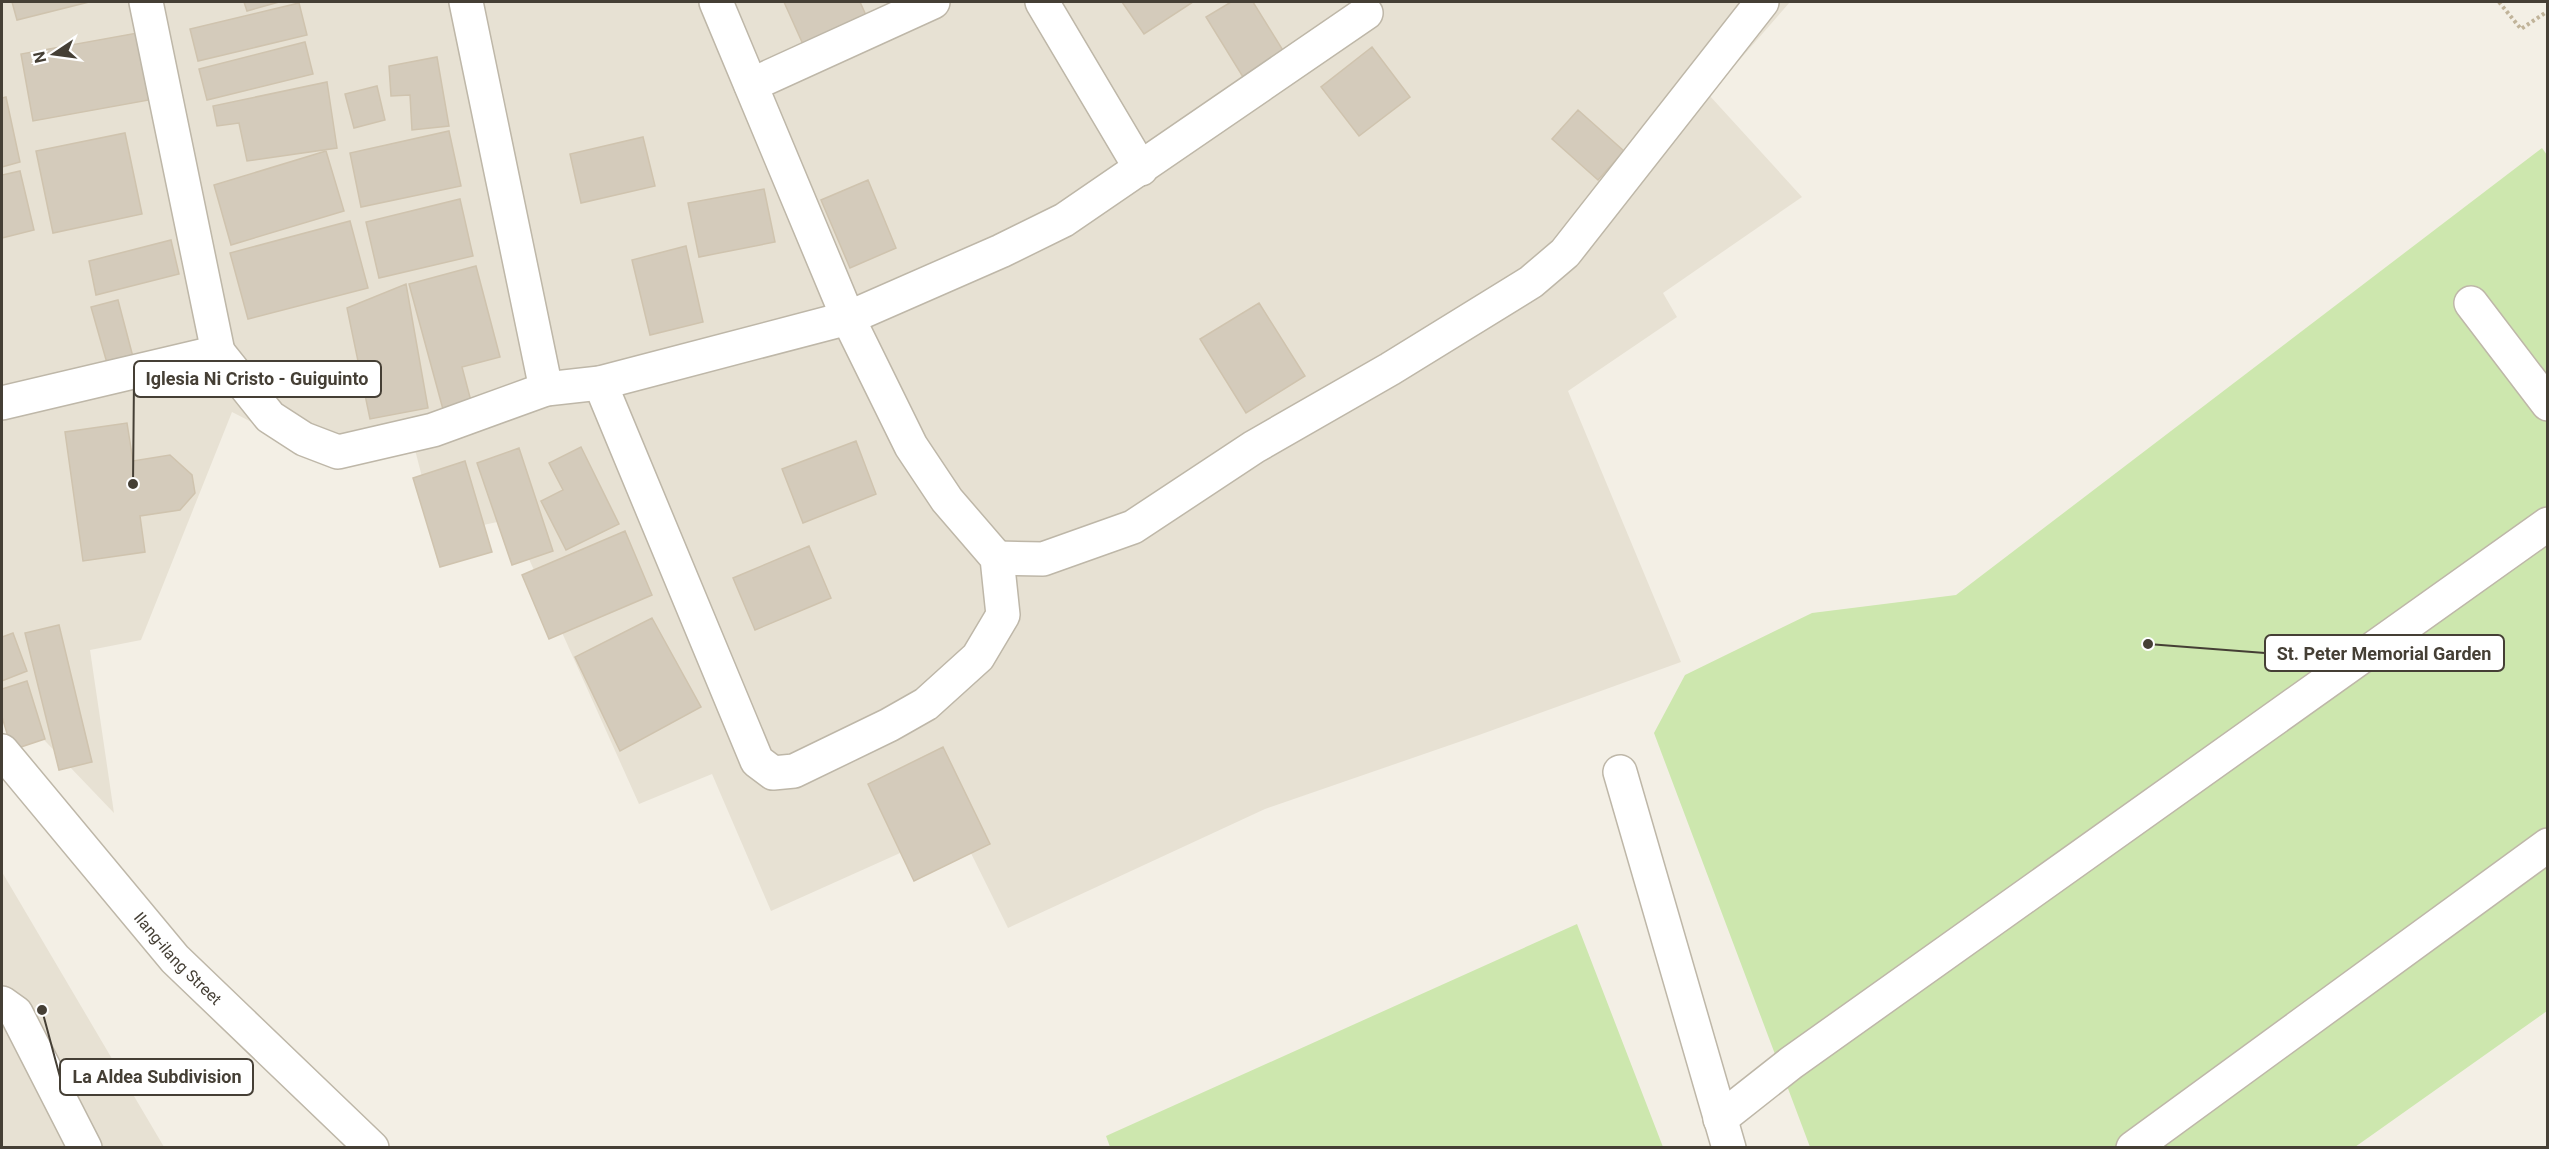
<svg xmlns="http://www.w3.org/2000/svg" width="2549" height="1149" viewBox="0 0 2549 1149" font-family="Roboto,sans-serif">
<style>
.residential{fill:#e7e1d3}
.green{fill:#cde7ae}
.building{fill:#d4cbbb;stroke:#cfc3ae;stroke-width:1.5}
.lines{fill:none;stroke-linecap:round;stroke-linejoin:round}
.minor-casing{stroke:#beb7a8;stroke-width:36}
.path{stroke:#c0b399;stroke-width:4;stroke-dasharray:3 3;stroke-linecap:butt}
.minor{stroke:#fff;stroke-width:33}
.labels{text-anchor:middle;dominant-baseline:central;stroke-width:4.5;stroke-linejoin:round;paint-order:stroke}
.street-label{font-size:16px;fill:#453f35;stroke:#fff}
.leader{fill:none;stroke:#453f35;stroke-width:2}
.callout-dot{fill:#453f35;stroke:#fff;stroke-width:2}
.callout{fill:#fff;stroke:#453f35;stroke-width:2}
.callout-label{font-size:18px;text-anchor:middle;font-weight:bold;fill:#453f35}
</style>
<rect width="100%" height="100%" fill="#f3efe5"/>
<path class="residential" d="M2,2h1788l-81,93 93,102 -139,96 14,24 -109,74 113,271 -202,73 -214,74 -257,119 -50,-101 -187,84 -59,-137 -73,30 -128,-285 -74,16 -23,-89 -111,2 -71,-36 -91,228 -51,10 24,163 -112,-117z
M2,872l162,275h-162z"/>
<path class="green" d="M2542,148l5,7v856l-192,136h-545l-156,-414 31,-58 127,-62 144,-18z
M1577,924l86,223h-553l-4,-11z"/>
<path class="building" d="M12,2h77l-72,18z
M244,2h35l-32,9z
M784,2h76l9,20 -63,29z
M1122,2h71l-49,32z
M1231,2h22l31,50 -41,25 -37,-60z
M299,3l8,32 -109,26 -8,-32z
M137,33l12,67 -116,21 -12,-67z
M305,42l8,32 -106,26 -8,-31z
M1372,47l38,50 -51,39 -38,-49z
M437,57l12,69 -37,4 -2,-35 -19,1 -2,-30z
M327,82l10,66 -90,13 -8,-38 -22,3 -4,-20z
M377,86l8,34 -31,8 -9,-34z
M6,97l14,65 -18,5v-69z
M1578,110l46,41 -26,29 -46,-41z
M449,131l12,55 -100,21 -11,-54z
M125,133l17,81 -89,19 -17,-82z
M643,137l12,49 -74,17 -11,-49z
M326,151l18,60 -113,34 -17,-60z
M20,171l14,59 -32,8v-63z
M868,180l28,68 -46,20 -29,-68z
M764,189l11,53 -76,15 -11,-54z
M460,199l13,57 -94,22 -13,-56z
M350,221l18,67 -120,31 -18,-66z
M171,240l8,34 -83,21 -7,-34z
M686,246l17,76 -53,13 -18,-75z
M476,266l24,91 -38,10 10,38 -28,8 -35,-129z
M406,284l22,124 -58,11 -23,-111z
M118,300l15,57 -26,6 -16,-56z
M1259,303l46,73 -59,37 -46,-74z
M127,423l6,38 37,-6 22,20 3,18 -15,17 -40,6 5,36 -62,9 -18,-129z
M856,441l20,53 -73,29 -21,-54z
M581,447l38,77 -53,26 -25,-49 22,-11 -14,-27z
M519,448l34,103 -41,14 -35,-102z
M465,461l27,91 -52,15 -27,-89z
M625,531l27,64 -103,44 -27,-64z
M809,546l22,52 -76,32 -22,-52z
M652,618l49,89 -81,44 -45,-94z
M59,625l33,137 -33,8 -34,-137z
M13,633l14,38 -25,10v-44z
M27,681l18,58 -33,11 -10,-33v-28z
M943,747l47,97 -76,37 -46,-97z"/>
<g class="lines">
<g class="minor-casing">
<g id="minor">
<path d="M146,2l72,350"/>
<path d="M466,2l80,387"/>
<path d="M1042,2l99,167"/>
<path d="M751,85l182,-83"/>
<path d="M2471,303l77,101"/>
<path d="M600,383l157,378 16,12 21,-2 95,-46 37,-21 52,-47 25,-42 -6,-57 -50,-58 -36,-54 -63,-128 -132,-316"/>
<path d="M2,403l216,-51 52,65 34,22 34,13 95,-22 113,-41 54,-6 248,-65 153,-67 63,-31 302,-207"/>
<path d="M997,558l46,1 90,-32 121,-80 136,-78 141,-87 34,-29 197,-251"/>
<path id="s1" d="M2,751l173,208 197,189"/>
<path d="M1620,772l109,376"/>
<path d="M2,1003l14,10 69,135"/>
<path d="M1720,1119l71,-56 757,-539"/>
<path d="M2133,1148l415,-303"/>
</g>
</g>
<path class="path" d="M2499,2l22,27 27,-18"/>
<use href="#minor" class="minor"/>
</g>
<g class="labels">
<g class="street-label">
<text stroke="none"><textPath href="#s1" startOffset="272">Ilang-ilang Street</textPath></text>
</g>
</g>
<path class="leader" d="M133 484L134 379M2148 644L2265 653M42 1010L60 1077"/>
<g class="callout-dot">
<circle cx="133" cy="484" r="6"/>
<circle cx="2148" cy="644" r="6"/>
<circle cx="42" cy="1010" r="6"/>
</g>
<g class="callout">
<rect x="134" y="361" width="247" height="36" rx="6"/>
<rect x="2265" y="635" width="239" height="36" rx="6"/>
<rect x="60" y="1059" width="193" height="36" rx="6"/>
</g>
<g class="callout-label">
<text x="257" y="385">Iglesia Ni Cristo - Guiguinto</text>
<text x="2384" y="660">St. Peter Memorial Garden</text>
<text x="157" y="1083">La Aldea Subdivision</text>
</g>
<rect width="2549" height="1149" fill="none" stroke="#453f35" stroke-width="6"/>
<g transform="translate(54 54) rotate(257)" stroke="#ffffff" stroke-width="4.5" paint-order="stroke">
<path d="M0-4.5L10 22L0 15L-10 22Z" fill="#453f35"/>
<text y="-9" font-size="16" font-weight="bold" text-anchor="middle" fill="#453f35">N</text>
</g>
</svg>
